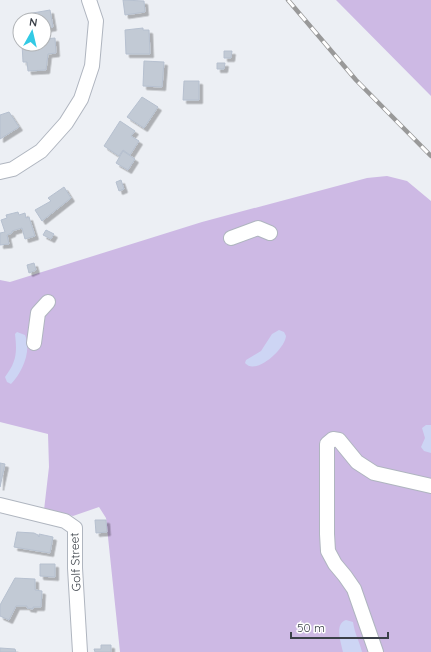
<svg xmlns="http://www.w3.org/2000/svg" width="431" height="652" viewBox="0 0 431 652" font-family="Quicksand,sans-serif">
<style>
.green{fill:#cdb9e4}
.sand{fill:#cdd5f4}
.building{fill:#c2cad5;stroke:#b6c0cf;filter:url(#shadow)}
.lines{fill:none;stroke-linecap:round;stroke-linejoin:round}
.minor-casing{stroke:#afb5bf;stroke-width:16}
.minor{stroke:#fff;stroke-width:14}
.rail-casing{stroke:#999;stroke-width:4.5}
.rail{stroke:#fff;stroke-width:3;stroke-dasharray:9;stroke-linecap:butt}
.labels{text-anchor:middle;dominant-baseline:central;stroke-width:4;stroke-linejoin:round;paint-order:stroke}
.street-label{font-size:12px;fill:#3a4048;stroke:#fff}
</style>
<defs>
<filter id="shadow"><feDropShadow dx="3.5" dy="3.5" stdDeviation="0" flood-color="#0004"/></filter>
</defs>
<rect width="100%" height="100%" fill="#eceff4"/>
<path class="green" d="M336,0h95v96z
M387,176l20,5 24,20v451h-311l-14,-134 -7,-11 -26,9 -29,-6 5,-43 -1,-33 -48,-12v-142l10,2 192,-60 165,-44z"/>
<path class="sand" d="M279,330l5,2 2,4c-1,13 -30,40 -41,27l1,-3 15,-9 11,-17z
M17,332l8,3c7,16 -3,38 -14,49l-4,-2 -2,-5c12,-16 12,-25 10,-43z
M426,425h5v28l-7,-2 -3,-4 4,-9 -3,-10z
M346,620l7,2c2,13 6,18 9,30h-19c-2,-10 -9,-28 3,-32z"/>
<path class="building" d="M123,0l21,1 1,11 -20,3z
M50,10l3,17 -9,2v-9h-16l-1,-6z
M143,28v2h6l1,24h-24l-1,-24z
M55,38l1,15 -8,1 -2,16 -18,1 -1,-9h-4l-1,-18h22v-5z
M224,51h8l-1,7h-7z
M144,61l20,1 -2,25 -19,-1z
M217,63h8l-1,6h-7z
M184,81h15v19h-16z
M142,97l16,10 -14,21 -17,-11z
M9,112l10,15 -19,12v-24z
M120,121l15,10 -4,5 8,5 -9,14 -7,-5 -4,6 -15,-10z
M123,151l12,8 -7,11 -12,-7z
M121,180l3,9 -5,2 -3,-9z
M64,187l7,11 -29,23 -7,-11 16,-9 -3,-3z
M18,212l1,3 6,-2 1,5 3,-1 6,19 -10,3 -3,-11 -10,3v2l-5,2 2,9 -9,1v-12l5,-1 -4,-12 6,-2 -1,-3z
M46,230l8,4 -3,5 -8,-4z
M34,263l2,7 -7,3 -2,-8z
M0,463l5,1 -5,23z
M95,520h11l1,12 -11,1z
M17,532l17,1 4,2 1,2v-3l14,3 -3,16 -36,-6z
M40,564h15v13l-15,-1z
M15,578l20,1v11l7,1 -1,16h-8v2l-6,-1v-2h-11l-7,14 -9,-4v-11z
M101,645h10v7h-16l-1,-3h7z
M0,648l15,1 1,3h-16z"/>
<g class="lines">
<g class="minor-casing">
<path id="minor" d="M0,172l13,-3 28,-18 25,-28 15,-24 11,-33 4,-45 -7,-21
M231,238l27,-10 12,5
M34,343l4,-30 10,-11
M0,505l65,16 10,7v40l5,84
M376,652l-22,-63 -9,-13 -10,-12 -7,-13 -1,-17v-90l6,-5 6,1 18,22 17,11 57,13"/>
</g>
<use href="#minor" class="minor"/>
<g class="rail-casing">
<path id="rail" d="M288,0l68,80 75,76"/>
</g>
<use href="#rail" class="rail"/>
</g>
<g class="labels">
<g class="street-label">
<text transform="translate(75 562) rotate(-92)">Golf Street</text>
</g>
</g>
<g transform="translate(32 32) rotate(8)"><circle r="19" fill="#ffffff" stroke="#b0b3b6"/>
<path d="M0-3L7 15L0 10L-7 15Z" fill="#32cae5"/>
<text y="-6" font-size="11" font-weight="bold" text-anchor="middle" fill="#3a4048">N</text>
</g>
<path d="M291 632v6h97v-6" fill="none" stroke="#3a4048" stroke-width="2"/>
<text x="297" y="632" font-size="12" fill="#3a4048" stroke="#ffffff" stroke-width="3" paint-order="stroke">50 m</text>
</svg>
